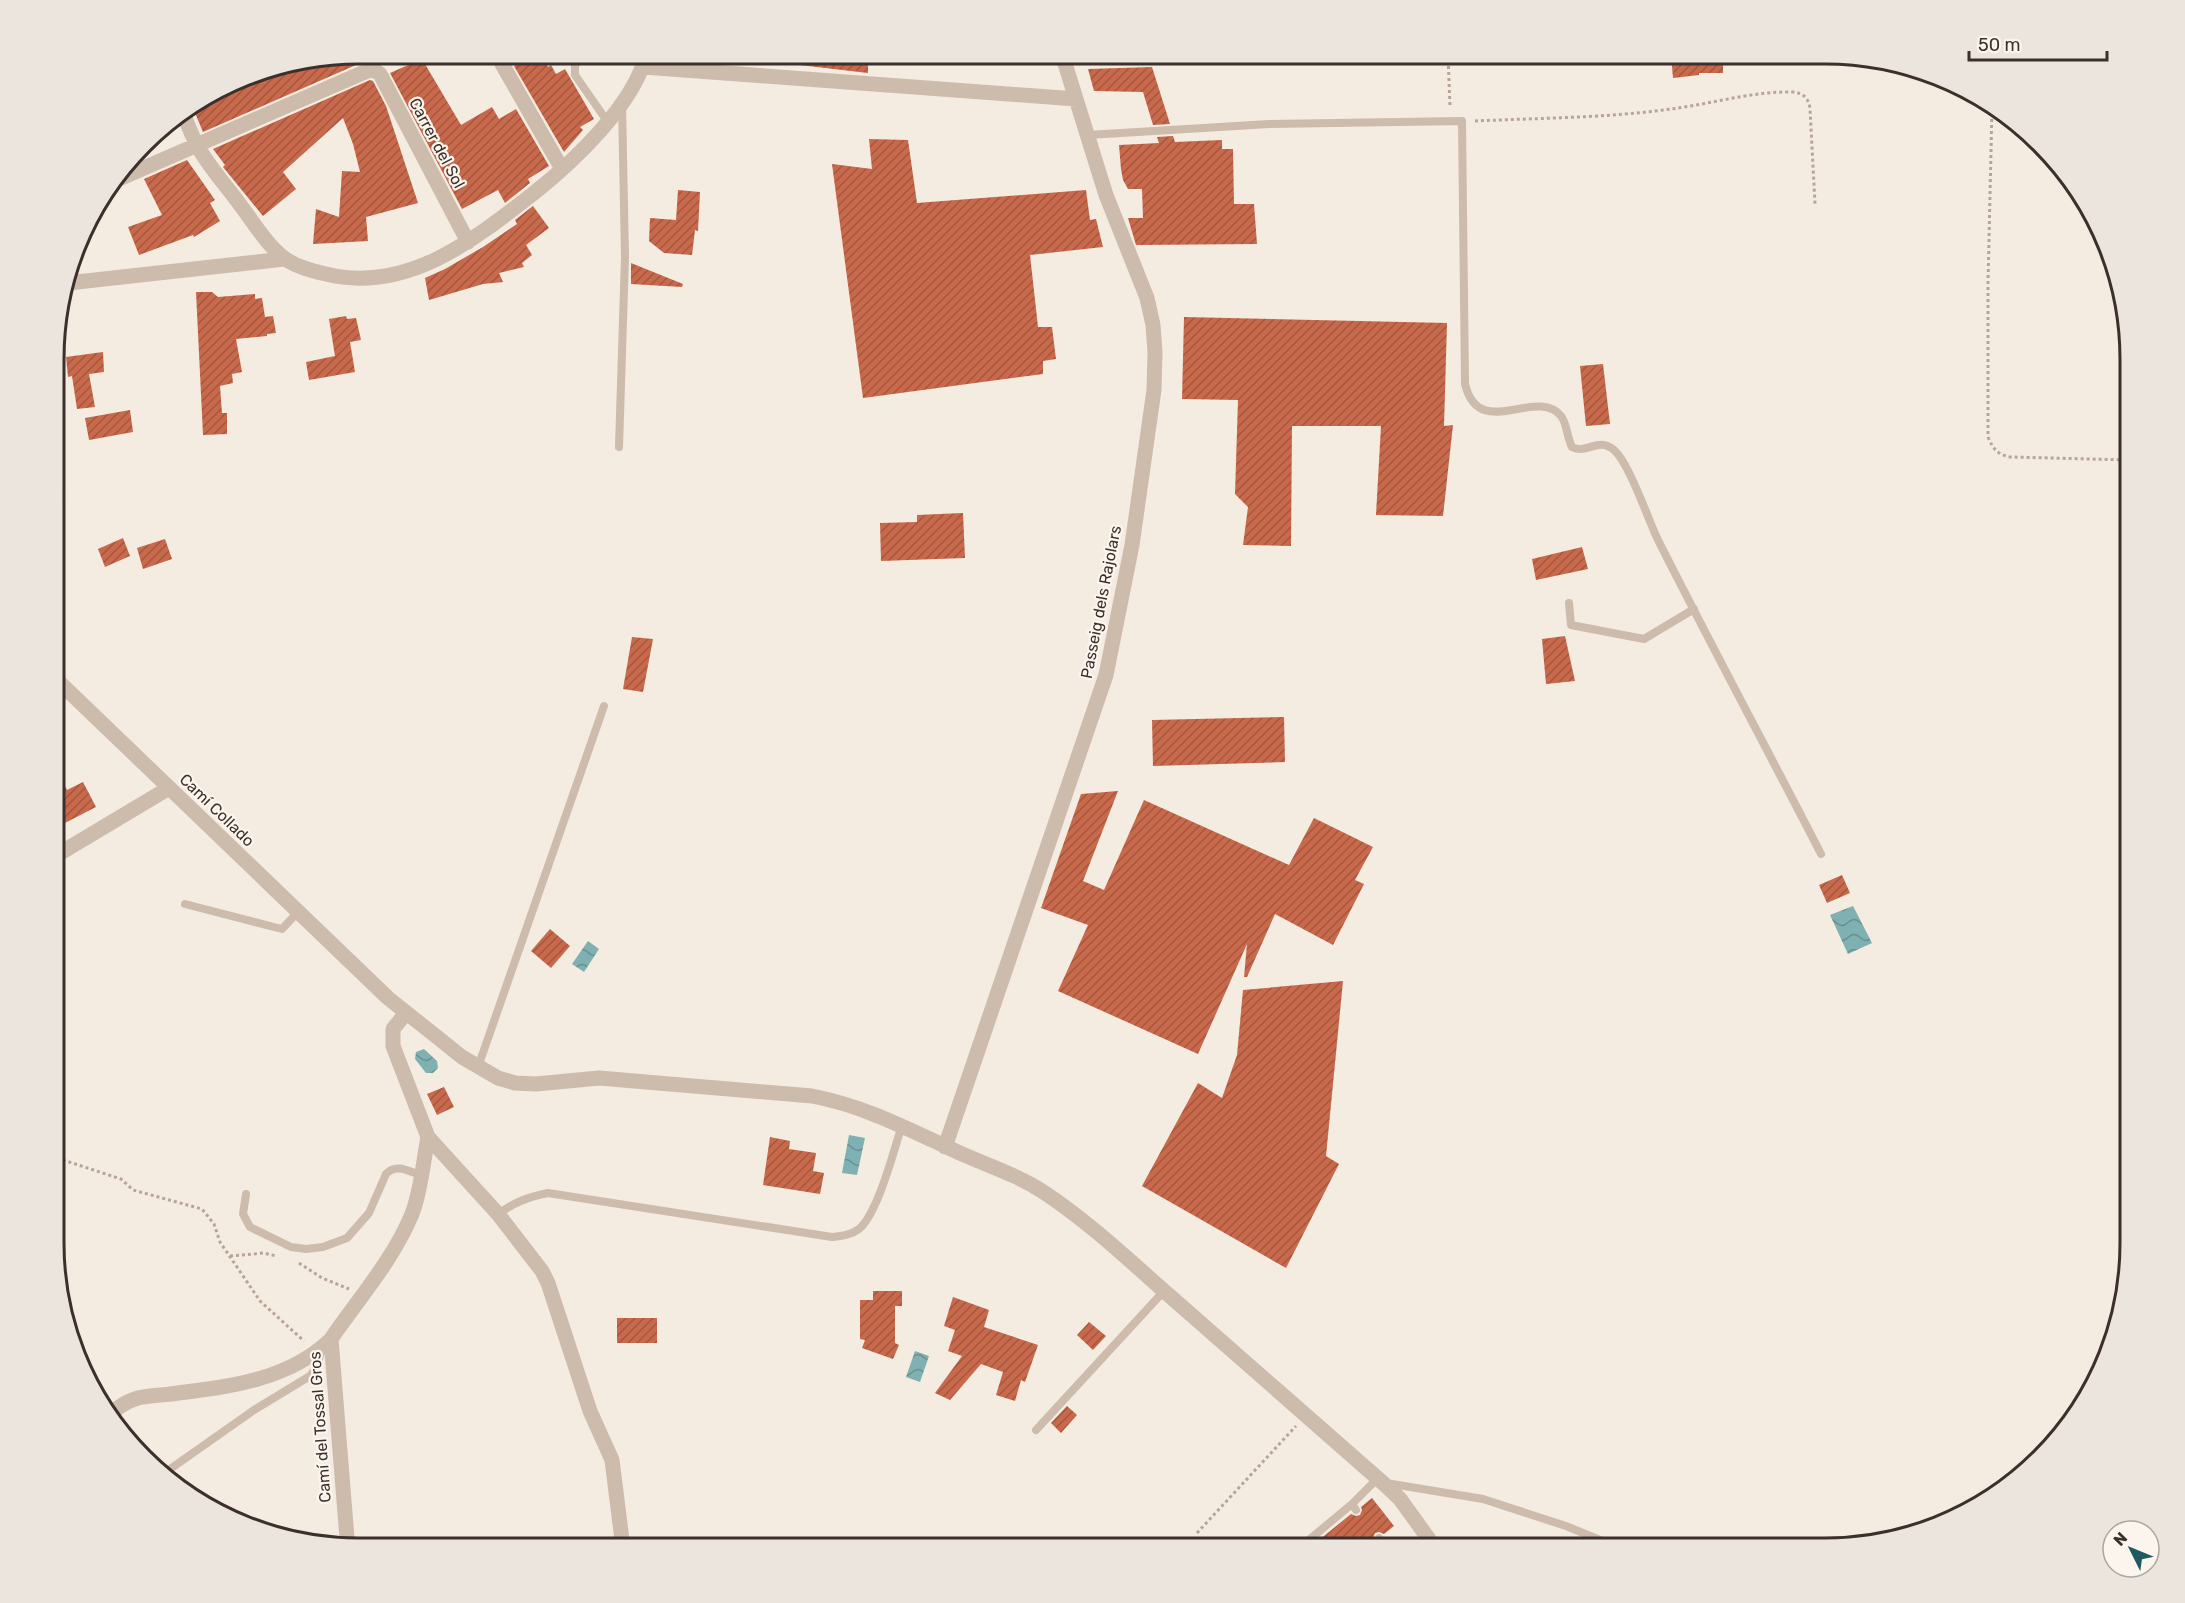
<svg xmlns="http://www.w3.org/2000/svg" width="2185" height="1603" viewBox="0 0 2185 1603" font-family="Rubik,sans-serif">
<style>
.water{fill:url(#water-waves)}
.building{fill:url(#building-hatch)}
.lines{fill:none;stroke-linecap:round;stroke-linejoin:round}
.path{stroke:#b9a596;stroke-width:3;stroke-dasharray:3 3;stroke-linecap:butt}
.lane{stroke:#cdbbac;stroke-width:8}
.street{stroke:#cdbbac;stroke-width:15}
.labels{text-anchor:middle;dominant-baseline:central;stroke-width:4.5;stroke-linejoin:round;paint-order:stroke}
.street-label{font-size:16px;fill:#3b302b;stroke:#fbf5ee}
.rim{fill:none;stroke:#3b302b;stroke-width:3}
</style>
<defs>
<pattern id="water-waves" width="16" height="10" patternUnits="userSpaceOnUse" patternTransform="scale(1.5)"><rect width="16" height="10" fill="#7fb0b2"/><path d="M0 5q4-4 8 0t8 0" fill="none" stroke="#699091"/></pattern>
<pattern id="building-hatch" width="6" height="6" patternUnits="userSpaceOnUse" patternTransform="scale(1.5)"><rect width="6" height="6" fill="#c8694b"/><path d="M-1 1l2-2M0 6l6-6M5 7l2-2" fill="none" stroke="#a4573f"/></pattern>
</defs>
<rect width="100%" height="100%" fill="#f4ebe1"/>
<path class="water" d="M1853,906l19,37 -24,11 -18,-39z
M588,941l11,8 -15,23 -12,-8z
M424,1049l13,12 1,7 -5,5h-7l-11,-14 1,-7z
M849,1135l16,3 -8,37 -15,-2z
M915,1351l14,5 -9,26 -14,-5z"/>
<path class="building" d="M360,54l5,7 -162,71 -10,-24 50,-31 37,-7 4,5 19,-10z
M791,54h77v19l-77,-9z
M532,55l5,9 7,-4 4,7 3,-2 5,9 9,-5 29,50 -14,8 3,3 -19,22 -50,-86z
M1671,55h52v18h-24v2l-26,3z
M422,59l39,66 31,-18 7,12 17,-10 33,57 -21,13 2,4 -25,20 -7,-13 -36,19 -72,-136z
M1152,67l18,57 -17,1 -10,-33 -49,-1 -6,-22z
M370,80l3,1 13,25 32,97 -52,14 2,24 -55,3 3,-35 23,8 3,-46 18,1 -7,-28 -10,-26 -60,54 13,17 -33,27 -40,-49 2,-2 -12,-16z
M1173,136l2,6 47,-2v9h11l1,55h20l3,40 -121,1 -8,-27h15l-1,-29h-14l-5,-9 -2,-11 -2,-24 40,-2 -2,-6z
M869,139l39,1 9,63 169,-13 4,30 6,-1 7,28 -73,8 8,72h14l4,32 -13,2v13l-180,24 -31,-234 40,5z
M187,160l28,40 -5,3 10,18 -26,16 -1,-2 -54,20 -11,-28 34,-12 -18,-36z
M678,190l22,2 -2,39 -3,-1 -3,25 -28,-2 -15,-12 1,-23 26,2z
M533,206l16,22 -23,17 6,10 -10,8 2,4 -25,6 4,9 -20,2 -54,16 -4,-22 20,-9 38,-22 34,-23 -2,-4z
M631,263l52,21 -1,3 -51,-3z
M196,292h16l6,5 37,-3v5l7,-1 3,19 8,-1 3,17 -9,1v2l-31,3 6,33 -10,2 1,9 -13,3 2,27h5v21l-24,1z
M346,316l1,3 9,-1 5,22 -11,2 5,30 -46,8 -3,-18 29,-6 -6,-37z
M1184,317l263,6 -3,103 9,-1 -10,91 -67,-1 5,-89h-89l-1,120 -48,-1 5,-38 -13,-13 3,-94 -56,-1z
M103,352l1,20 -15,2 6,33 -18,2 -5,-33 -4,1 -2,-20z
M1603,364l7,60 -24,2 -6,-60z
M130,410l3,22 -44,8 -4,-22z
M963,513l2,45 -84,3 -1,-38 37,-1v-7z
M123,538l7,18 -25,11 -7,-18z
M165,539l7,20 -29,10 -6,-21z
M1582,547l6,22 -52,11 -4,-21z
M1565,636l10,45 -29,3 -4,-45z
M632,637l21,2 -10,53 -20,-3z
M1284,717l1,45 -132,4 -1,-46z
M57,772l10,18 16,-8 13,25 -39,20z
M1118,791l-35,90 21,9 40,-90 145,65 25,-47 59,29 -18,33 9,4 -31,61 -58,-31 -28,63h-3l3,-33 -49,110 -140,-63 30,-66 -47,-17 40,-114z
M1842,875l8,18 -23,10 -8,-18z
M550,929l20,17 -19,22 -20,-17z
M1343,981l-17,175 13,8 -53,104 -144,-82 56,-103 24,15 15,-43 6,-65z
M444,1087l10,20 -17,8 -10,-21z
M770,1137l20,4 -1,8 27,4 -3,18 11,2 -4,21 -57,-9z
M873,1291h29v15h-7v37l4,2 -6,14 -31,-11 3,-8 -5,-1v-39h13z
M953,1297l36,13 -5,17 54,18 -13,37 -4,-2 -6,21 -19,-6 7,-23 -22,-8 -31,36 -15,-7 27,-37 -14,-5 7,-21 -11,-4z
M617,1318h40v25h-40z
M1089,1322l17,14 -13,14 -16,-15z
M1067,1406l10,9 -16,18 -10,-10z
M1372,1498l22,28 -10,8 -5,-2 -4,1 -2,5 1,4 -9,7h-57l43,-35 5,2 4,-1 2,-5 -1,-3z"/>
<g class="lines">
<path class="path" d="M391,54l1,9
M1448,54l2,53
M1992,107l-4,177v153c5,12 9,17 22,20l120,3
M1475,121c65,-3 132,-3 196,-12 40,-5 82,-18 122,-17 11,1 16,7 17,17l5,95
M57,1158l64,21 12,11 69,19 12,15 6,18 40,59 44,40
M230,1256l34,-3 12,3
M299,1263l23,15 27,11
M1197,1533l99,-107"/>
<path class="lane" d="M581,54l-6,12v9l32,46
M1088,135l181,-11 193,-3 3,263c14,58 71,2 96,32 6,7 6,22 11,31 15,8 26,-11 42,3 15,13 34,69 44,90 53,105 109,209 163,314
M619,447l6,-190 -3,-153
M1569,603l2,22 73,14 50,-30
M185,904l97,25 16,-17
M478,1067l126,-361
M246,1194l-3,20 7,13 41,20 15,2 17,-2 24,-9 22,-25 17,-39c10,-11 22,-3 35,1
M498,1214c17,-12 30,-17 50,-21l284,44c9,-1 19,-2 27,-8 19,-16 35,-79 43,-104
M1036,1430l128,-139
M163,1474l91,-64 56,-34 7,-9 5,-19
M1386,1483l97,16 83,27 56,23
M1356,1510l-4,-6 26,-26
M1379,1538l8,11
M1298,1549l54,-45"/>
<path class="street" d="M502,64l60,105
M644,67l432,32
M183,114c5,10 8,20 13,29 10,21 31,43 45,63 13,17 26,39 43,52 12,9 28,13 42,16 81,20 149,-35 208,-81 39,-31 101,-89 112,-139
M121,178l246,-107 7,-1 6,4 88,168
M68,283l216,-24
M57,680l331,318 74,59 36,21 17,5 21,1 63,-6 213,18c48,9 90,30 135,51 32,16 68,26 98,46 45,30 86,69 126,104 71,62 141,124 212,186l17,16 36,50
M57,855l112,-67
M406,1013l-13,16v17l35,91 70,77 44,57 6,12 42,128 22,49 11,88
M945,1147l161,-472 26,-130 22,-155 1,-38 -2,-27 -6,-27 -41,-103 -44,-141
M331,1339l16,199 -2,10
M110,1414c26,-22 37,-16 68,-21 56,-7 112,-14 153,-54 28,-41 62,-79 81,-125 9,-23 11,-51 16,-77"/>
</g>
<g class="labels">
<g class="street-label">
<text transform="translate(437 143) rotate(62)">Carrer del Sol</text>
<text transform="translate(1101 602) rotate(-79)">Passeig dels Rajolars</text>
<text transform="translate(217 810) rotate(44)">Camí Collado</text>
<text transform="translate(320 1427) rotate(-94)">Camí del Tossal Gros</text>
</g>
</g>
<path d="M0 0H2185V1603H0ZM359 64H1825A295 295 0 0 1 2120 359V1243A295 295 0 0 1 1825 1538H359A295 295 0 0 1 64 1243V359A295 295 0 0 1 359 64Z" fill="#ece5de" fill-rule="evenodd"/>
<path class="rim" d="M359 64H1825A295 295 0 0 1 2120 359V1243A295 295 0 0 1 1825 1538H359A295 295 0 0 1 64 1243V359A295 295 0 0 1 359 64Z"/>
<g transform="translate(2131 1549) rotate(313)"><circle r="28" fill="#fbf5ee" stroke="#aea6a0" stroke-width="1.5"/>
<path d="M0-4.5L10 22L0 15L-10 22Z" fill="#1f5a5e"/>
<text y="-9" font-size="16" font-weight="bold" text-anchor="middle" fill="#3b302b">N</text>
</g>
<path d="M1969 51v9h138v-9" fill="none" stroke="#3b302b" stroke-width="3"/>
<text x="1978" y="51" font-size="18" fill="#3b302b" stroke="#fbf5ee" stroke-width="4.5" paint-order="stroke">50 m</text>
</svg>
